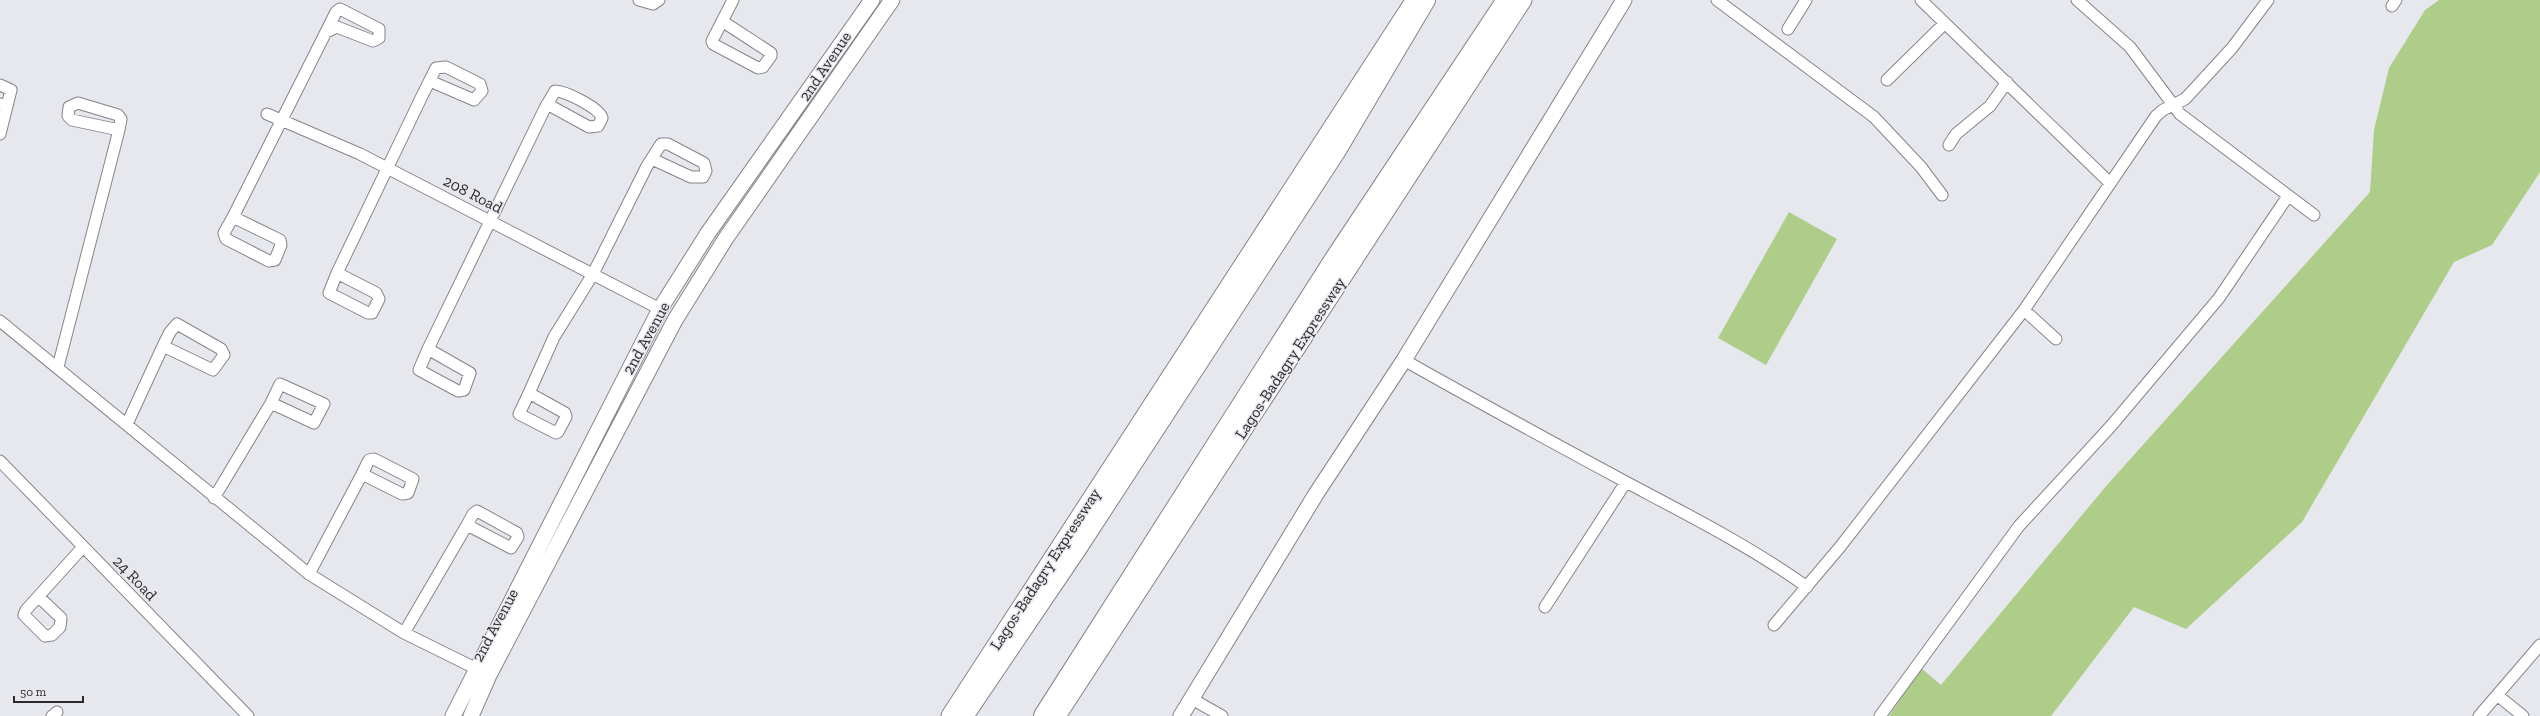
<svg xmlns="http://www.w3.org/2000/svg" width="2540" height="716" viewBox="0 0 2540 716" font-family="'Zilla Slab',serif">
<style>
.green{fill:#adcd89}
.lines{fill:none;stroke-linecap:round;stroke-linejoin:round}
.street-casing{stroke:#84858a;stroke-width:13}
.secondary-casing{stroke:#84858a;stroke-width:17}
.primary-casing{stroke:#84858a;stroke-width:19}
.highway-casing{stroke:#84858a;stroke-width:22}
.street{stroke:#fff;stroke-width:11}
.secondary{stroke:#fff;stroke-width:15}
.primary{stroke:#fff;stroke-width:17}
.highway{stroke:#fff;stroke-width:20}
.labels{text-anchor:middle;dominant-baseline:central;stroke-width:3;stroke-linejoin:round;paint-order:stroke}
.street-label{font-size:16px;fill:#2c2c2e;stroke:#e7e8ee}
</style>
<rect width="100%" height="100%" fill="#e7e8ee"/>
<path class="green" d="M2439,0h101v172l-48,73 -38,17 -152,260 -116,107 -52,-22 -83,109h-162l32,-48 20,17 166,-200 263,-293 4,-62 15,-62 36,-58z
M1789,212l48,27 -71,126 -48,-27z"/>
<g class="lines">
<g class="street-casing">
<path id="street" d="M639,0l14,4 6,-4
M1717,0l157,117 47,50 21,28
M1921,0l188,182
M2077,0l53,47 50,67 134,101
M2392,6l4,-6
M722,21l49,32v3l-8,11 -5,1 -45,-24 -1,-3 21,-41
M1788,29l18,-29
M1887,80l58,-57
M0,85l11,5 -4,16 -7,-2
M78,103l40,12 3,4 -2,11 -47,-10 -4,-4 1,-9z
M267,114l93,40 300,155
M0,134l7,-28
M1949,145l7,-11 34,-28 17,-24
M233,217l103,-205 4,-3 39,20v9l-6,3 -36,-14 -11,5
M233,217l47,23 1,5 -6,15 -6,1 -43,-22 -2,-6z
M337,273l85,-177 14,-28 10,-1 34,17 2,7 -8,9 -44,-19
M337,273l39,20 3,6 -7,14h-4l-39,-20z
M2024,310l32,29
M0,321l309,253 95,59 79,39
M177,324l44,25 3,6 -11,15 -50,-24 7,-14z
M428,349l117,-241 10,-17c10,0 45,17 47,27l-4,8 -9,1 -42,-23
M428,349l42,24 -6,17 -6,1 -39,-21z
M1404,360c72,41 146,81 220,121 62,33 126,65 183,106
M58,367l61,-237
M280,384l44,20 -10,19 -43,-20z
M529,393l25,-56 39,-63 54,-108 14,-22h7l36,19 2,8 -3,6h-12l-39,-18
M529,393l36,20 1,4 -8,15 -2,1 -37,-19z
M127,424l36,-78
M374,459l39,20 -5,14 -6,1 -40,-20 7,-14z
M0,461l248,255
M214,498l57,-95
M477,511l40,22 1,4 -7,11 -44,-23 6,-11z
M309,574l53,-100
M39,597l22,21 -1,9 -8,8 -7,1 -21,-21 2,-5 57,-63
M1545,607l81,-125
M1774,625l66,-78 184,-237 132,-194 7,-6 22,-11 13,-14 34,-37 36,-48
M404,633l63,-108
M2497,695l26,21
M1192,699l30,17
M52,716l5,-4
M1880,716l139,-190 92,-100 108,-128 69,-102
M2479,716l61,-71"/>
</g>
<g class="secondary-casing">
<path id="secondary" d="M453,716l207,-407 48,-76 164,-233
M471,716l18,-41 186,-355 51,-82 166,-238
M1181,716l135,-222 88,-134 220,-360"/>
</g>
<g class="primary-casing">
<path id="primary" d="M950,716l462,-712
M1057,716l466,-716"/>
</g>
<g class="highway-casing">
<path id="highway" d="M963,716l113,-167 260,-399 89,-150
M1044,716l291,-457 172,-259"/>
</g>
<use href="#street" class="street"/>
<use href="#secondary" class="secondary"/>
<use href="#primary" class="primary"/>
<use href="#highway" class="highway"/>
</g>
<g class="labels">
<g class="street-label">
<text transform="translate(825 66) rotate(-56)">2nd Avenue</text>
<text transform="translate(473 194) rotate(27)">208 Road</text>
<text transform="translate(646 338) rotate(-61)">2nd Avenue</text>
<text transform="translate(1290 358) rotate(-57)">Lagos-Badagry Expressway</text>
<text transform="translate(1045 569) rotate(-57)">Lagos-Badagry Expressway</text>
<text transform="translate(135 578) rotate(46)">24 Road</text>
<text transform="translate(495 625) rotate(-62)">2nd Avenue</text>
</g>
</g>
<path d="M14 696v6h69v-6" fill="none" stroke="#2c2c2e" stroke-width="2"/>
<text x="20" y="696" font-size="12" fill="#2c2c2e" stroke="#e7e8ee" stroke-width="3" paint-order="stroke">50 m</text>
</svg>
